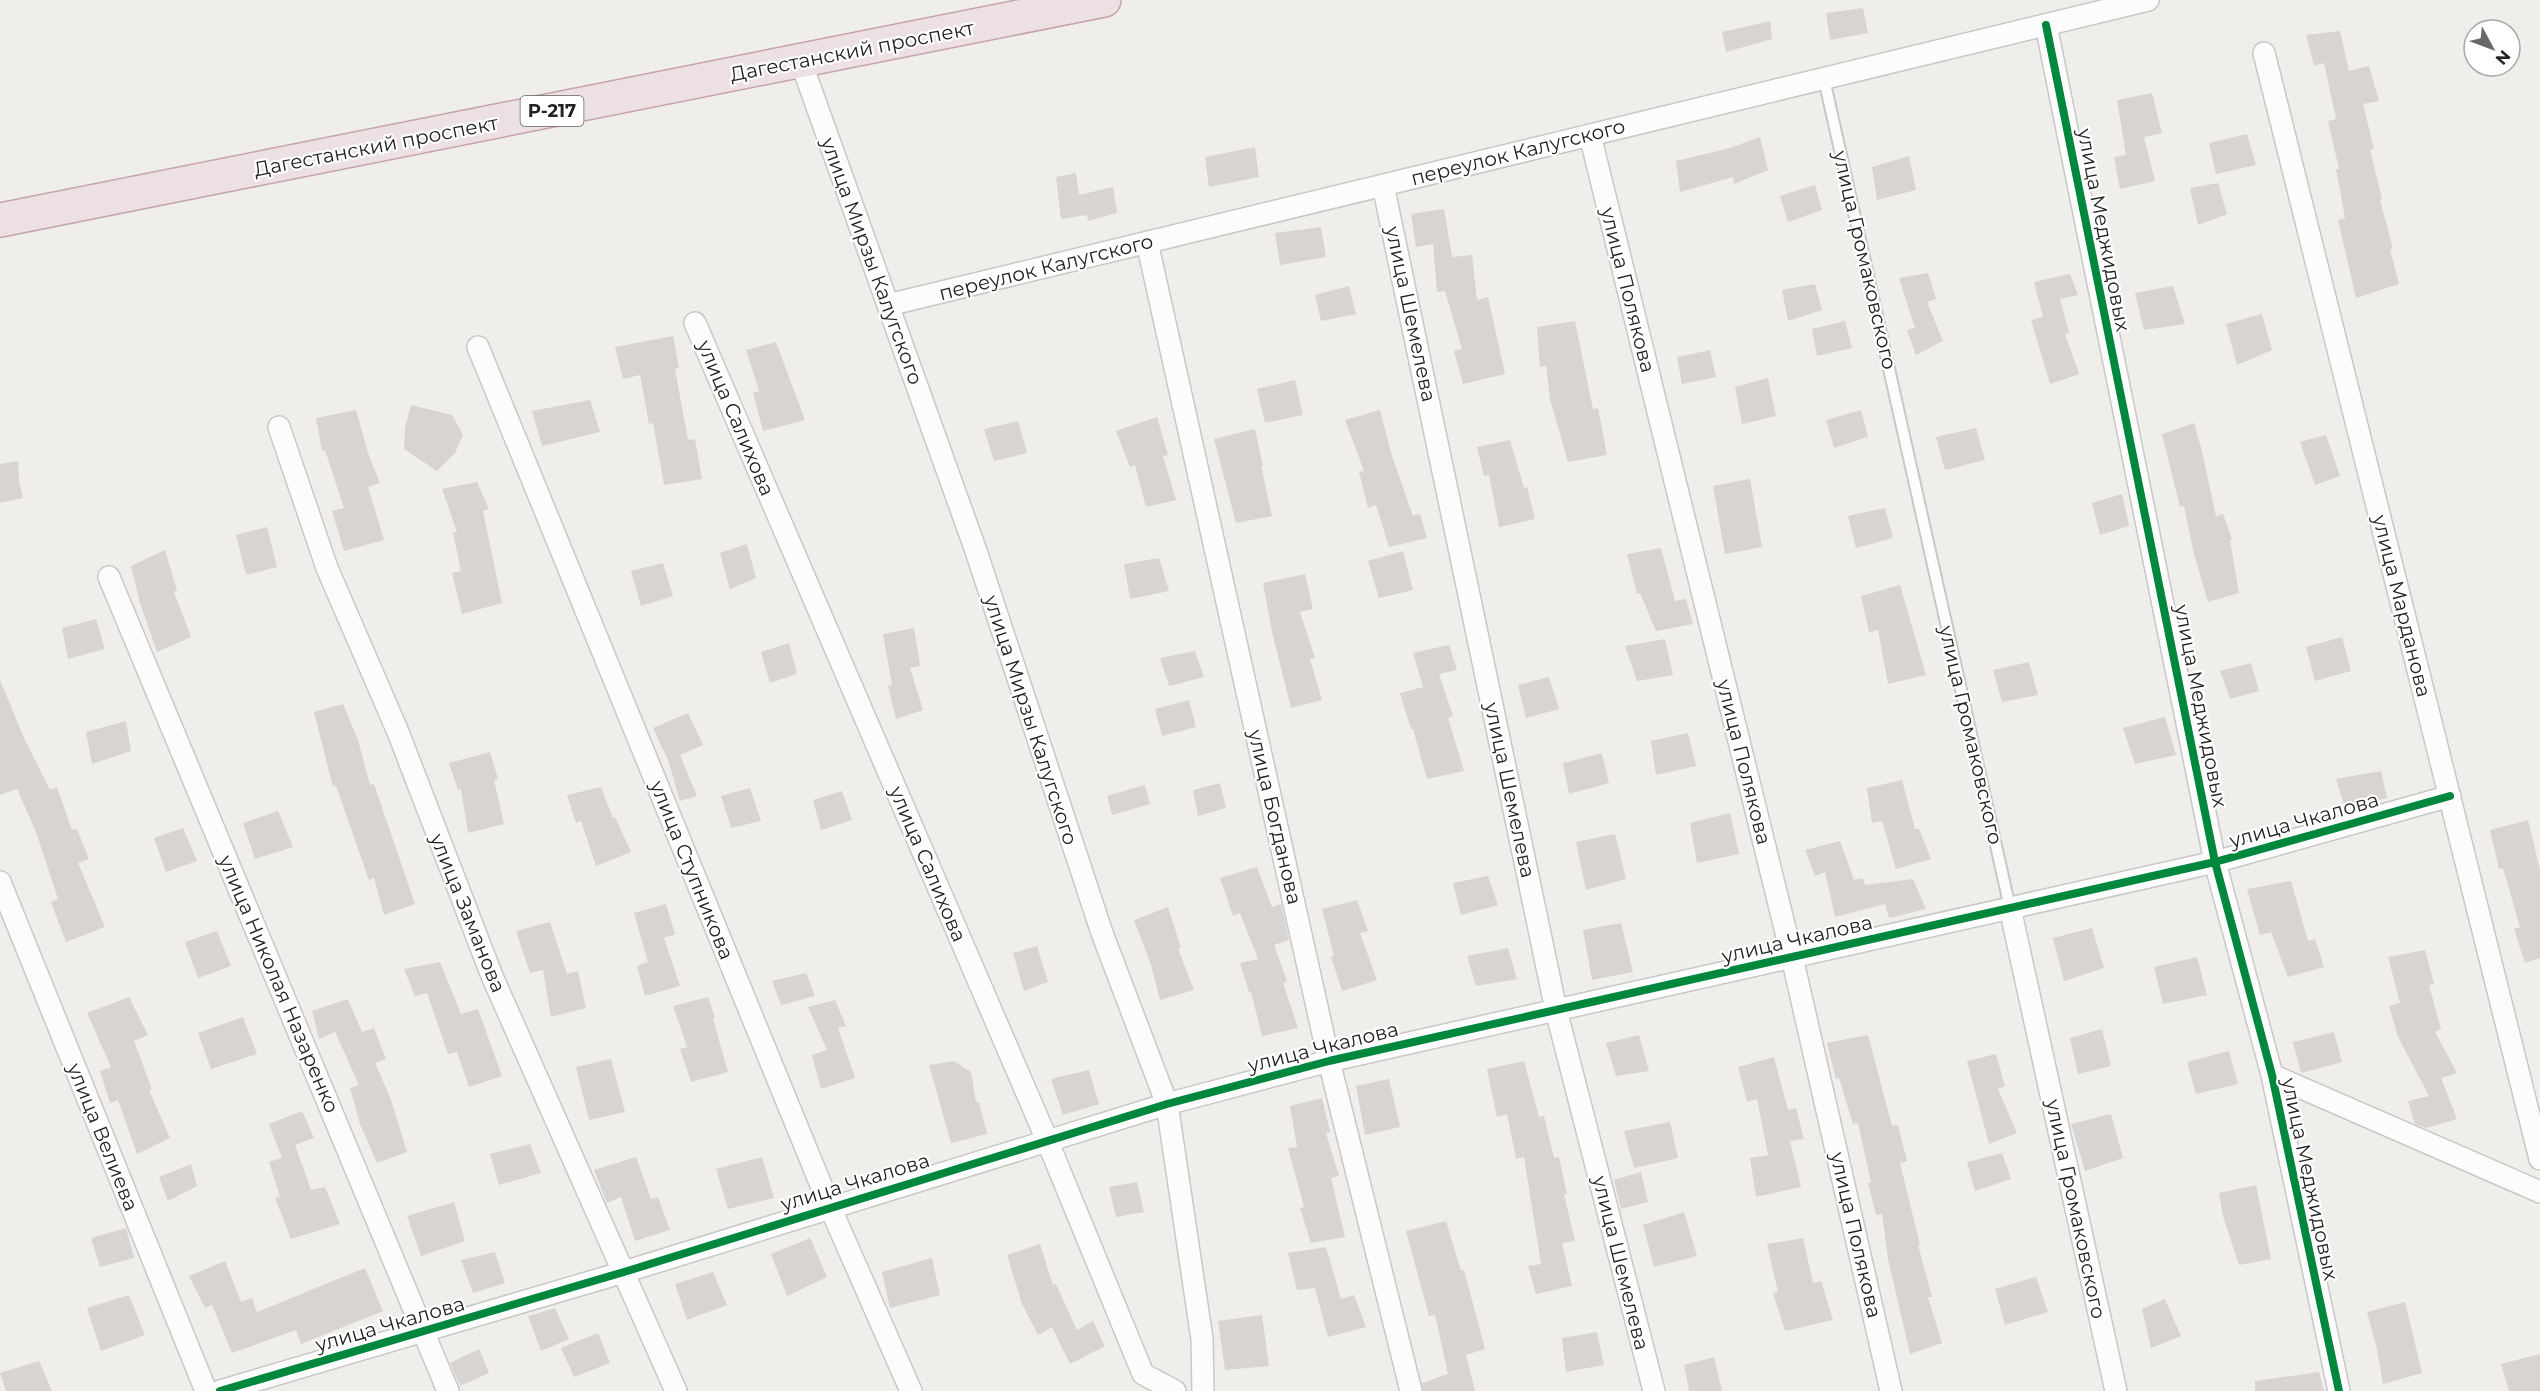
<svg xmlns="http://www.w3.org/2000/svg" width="2540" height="1391" viewBox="0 0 2540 1391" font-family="Montserrat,sans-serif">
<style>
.building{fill:#d7d4d2}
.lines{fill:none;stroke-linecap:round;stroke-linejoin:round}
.lane-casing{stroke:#c9c8c7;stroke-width:14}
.street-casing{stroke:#c9c8c7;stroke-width:24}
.highway-casing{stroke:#c5a2ac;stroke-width:36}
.lane{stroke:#fdfcfc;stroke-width:10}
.street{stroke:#fdfcfc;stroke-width:21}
.highway{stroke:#ece0e2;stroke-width:33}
.cycleway-casing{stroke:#fff;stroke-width:11}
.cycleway{stroke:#00873e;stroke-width:8}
.labels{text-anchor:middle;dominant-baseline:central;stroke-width:4.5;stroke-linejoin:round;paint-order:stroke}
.shield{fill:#fff;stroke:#646464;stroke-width:1.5}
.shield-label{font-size:18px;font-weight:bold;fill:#222}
.street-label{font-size:20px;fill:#222;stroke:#fff}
</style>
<rect width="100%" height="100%" fill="#f0eeeb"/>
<path class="building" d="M1863,8l5,25 -38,7 -4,-27z
M1770,21l2,18 -46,13 -4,-20z
M2340,31l9,40 20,-5 10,35 -16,3 11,45 -4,1 12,49 -2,1 13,49h-3l9,35 -43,14 -18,-78 7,-2 -9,-49h3l-11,-48 8,-2 -12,-56 -10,3 -8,-31z
M2152,93l10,40 -18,4 11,44 -35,8 -6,-32 12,-2 -9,-55z
M2247,134l9,31 -40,9 -7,-31z
M1760,137l8,33 -34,14 -1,-7 -53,15 -4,-31 54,-13z
M1255,147l4,30 -50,10 -4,-30z
M1909,156l7,34 -39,10 -5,-33z
M1076,173l3,22 34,-8 4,26 -29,8 -1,-6 -26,4 -5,-42z
M2218,183l9,31 -29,11 -8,-37z
M1815,185l7,25 -34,12 -8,-26z
M1444,209l8,48 20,-2 5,45 11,-3 17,77 -42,10 -9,-33 8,-2 -17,-58 -8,1 -4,-48 -17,3 -5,-33z
M1321,227l5,30 -46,8 -5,-32z
M1928,273l8,26 -9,3 16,39 -27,14 -9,-25 8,-2 -16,-50z
M2070,274l8,21 -18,4 9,34 -4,1 14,40 -29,10 -19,-64 12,-3 -9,-35z
M1815,284l7,26 -34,11 -6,-31z
M1349,286l7,28 -35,7 -6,-26z
M2173,286l12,38 -41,6 -9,-37z
M2262,314l10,36 -35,15 -11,-41z
M1575,321l18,88 5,-1 9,47 -39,7 -18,-63 -4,-33 -6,1 -3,-40z
M1845,321l7,27 -35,8 -5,-27z
M673,336l6,32 -4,1 13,71 7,-1 7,40 -38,6 -11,-62 -4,1 -9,-49 -17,4 -8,-32z
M776,342l29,78 -42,11 -10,-38 6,-2 -13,-41z
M1710,350l6,27 -34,7 -5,-27z
M1768,378l8,38 -34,8 -7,-37z
M1295,380l8,35 -38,8 -8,-34z
M590,400l10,32 -58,14 -10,-35z
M411,405l41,10 11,20 -8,18 -18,18 -33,-22 1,-21z
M356,410l12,43 12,30 -12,4 16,53 -40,11 -12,-40 12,-3 -19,-58 -3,1 -6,-33z
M1380,410l11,43 22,63 7,-2 7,24 -38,9 -13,-42 -8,3 -9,-36 5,-1 -19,-51z
M1861,410l7,27 -34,11 -8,-28z
M1157,417l11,38 -5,1 13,44 -30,7 -11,-42 -5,2 -14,-36z
M1018,421l9,32 -33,8 -10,-32z
M2194,423l8,28 14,65 7,-2 9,25 -2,1 9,53 -31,9 -14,-48 -10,-48 -4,1 -18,-73z
M1976,428l9,32 -40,10 -9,-33z
M1255,429l8,37h-2l11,50 -36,7 -22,-84z
M2326,435l14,41 -25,9 -15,-43z
M1510,440l14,48 3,-1 8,32 -36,8 -10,-52 -5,1 -7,-29z
M18,461l1,20 4,17 -23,5v-39z
M1750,479l12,68 -37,7 -12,-68z
M477,482l12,27 -6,2 19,92 -40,11 -10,-41 9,-2 -8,-38 4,-1 -15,-43z
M2122,494l7,32 -29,9 -8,-32z
M1885,508l8,30 -37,10 -8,-32z
M267,527l10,40 -31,8 -10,-40z
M747,544l9,34 -26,11 -10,-36z
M1661,548l14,53 11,-2 7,25 -37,7 -16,-38 -3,1 -10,-40z
M165,550l12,41 -3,1 17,45 -34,15 -17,-49 -9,-37z
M1403,551l10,39 -34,8 -11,-37z
M1159,558l10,33 -39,8 -6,-35z
M663,563l10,33 -32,10 -10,-35z
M1305,574l8,35 -13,3 15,46 -5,1 12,41 -31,8 -19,-76 -9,-49z
M1900,585l26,90 -38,9 -10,-54 -9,2 -8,-36z
M96,619l9,30 -37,10 -6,-31z
M914,628l6,38 -10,2 13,42 -27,9 -8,-33 4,-1 -9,-51z
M2342,637l9,34 -36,10 -9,-34z
M1665,639l8,36 -36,6 -12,-35z
M789,643l8,31 -27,9 -9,-31z
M1449,645l8,25 -18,4 14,42 -5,2 16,53 -37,8 -14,-50h-2l-11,-36 23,-6 -10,-34z
M1195,651l9,26 -35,9 -9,-28z
M2029,662l9,33 -36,7 -9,-32z
M2251,663l8,28 -29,8 -10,-28z
M1549,677l10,32 -33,9 -8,-33z
M0,680l24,58 26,52 7,-3 15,43 5,-1 12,30 -11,4 27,64 -39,15 -15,-40 7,-3 -22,-67 -19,-43 -17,6z
M1189,700l7,27 -34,9 -7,-27z
M343,704l15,36 12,45 4,-1 41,120 -31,11 -10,-37 -5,2 -33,-94 -3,1 -19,-75z
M688,713l15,32 -23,10 17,41 -17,5 -12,-41 -15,-32z
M2165,717l11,38 -41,9 -12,-36z
M126,721l5,30 -39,13 -6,-32z
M1688,733l8,33 -40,9 -5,-34z
M490,752l8,27 -4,1 10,44 -36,9 -7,-44 -3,1 -9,-27z
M1602,753l7,30 -40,11 -6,-31z
M2381,771l6,27 -42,10 -9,-29z
M1902,780l13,49h4l12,30 -35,10 -14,-48 -10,2 -5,-35z
M1220,783l6,25 -28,8 -5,-26z
M1145,785l5,19 -38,11 -5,-19z
M601,787l12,31 2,-1 16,35 -35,14 -15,-45 -5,2 -9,-28z
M750,788l11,33 -30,7 -10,-32z
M842,791l10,29 -31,10 -8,-30z
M278,811l15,36 -38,12 -12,-36z
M1730,813l9,41 -42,9 -7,-40z
M2528,820l12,50v88l-15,5 -11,-34 6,-2 -17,-59 -4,1 -9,-39z
M183,828l14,33 -31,11 -12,-34z
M1615,834l11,45 -40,11 -10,-48z
M1840,841l14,39 9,-2 2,7 48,-6 13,30 -37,9 -4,-14 -50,13 -10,-45 -10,4 -10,-26z
M1257,867l15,40 9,-3 8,36 -15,5 13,36 -4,2 15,45 -36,8 -11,-44h-2l-9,-29 18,-4 -18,-46 -7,3 -13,-38z
M1488,876l10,29 -37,10 -8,-32z
M2291,881l17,60 7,-2 9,28 -36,10 -17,-45 -11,3 -13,-46z
M1357,900l11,31 -8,2 17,47 -35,11 -11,-34 3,-1 -12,-47z
M666,904l9,30 -11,4 16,48 -35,10 -8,-30 11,-4 -14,-49z
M1168,907l13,41 -3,1 16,41 -34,10 -9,-35 -17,-45z
M550,922l17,52 11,-3 8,37 -35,9 -8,-47 -13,3 -14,-42z
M1621,923l12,49 -41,8 -9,-50z
M2092,928l12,40 -40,13 -11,-43z
M217,931l14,35 -33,12 -13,-36z
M1037,946l11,36 -24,9 -11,-38z
M1508,948l9,31 -41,7 -9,-30z
M2425,950l9,34 -5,1 12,44 -6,3 22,41 -16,5 16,41 -31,9 -11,-4 -7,-23 21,-5 -31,-59 -9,-31 11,-3 -12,-46z
M2197,957l10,38 -44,9 -9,-37z
M440,962l21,52 17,-5 24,67 -33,11 -12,-35 -9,2 -21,-61 -12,3 -11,-27z
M806,973l9,23 -34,9 -9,-24z
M129,997l19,38 -14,6 18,48 -3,1 21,48 -33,16 -19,-54 -8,3 -10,-32 11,-4 -24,-54z
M708,997l7,21 -2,1 15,53 -37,10 -11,-33 7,-2 -14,-41z
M348,999l14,33 12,-4 12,31 -11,4 16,37 16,52 -30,11 -17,-39 -10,-36 9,-3 -24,-53 -16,7 -7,-28z
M835,1000l11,26 -8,2 17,50 -34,11 -9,-34 15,-5 -19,-43z
M243,1017l14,37 -46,15 -13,-36z
M2102,1029l9,37 -33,8 -8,-36z
M2334,1032l8,30 -41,11 -8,-31z
M1639,1035l10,36 -33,5 -10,-33z
M1868,1035l24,91 6,-1 9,36 -7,2 20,82h-2l14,52h-4l14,46 -32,11 -22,-95 -6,-45 -6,1 -8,-32 3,-1 -13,-59 -5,1 -14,-46 -3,1 -9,-36z
M2229,1051l9,33 -42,10 -9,-32z
M1996,1054l9,32 -7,3 19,44 -28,11 -22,-83z
M1774,1057l14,53 8,-2 8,31 -14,2 11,46 -45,10 -6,-39 18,-3 -11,-56 -10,3 -9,-35z
M611,1059l14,53 -36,8 -13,-53z
M954,1061l17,11 5,30h3l8,32 -36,9 -22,-78z
M1524,1061l15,56 5,-1 10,42 5,-1 8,37h-3l11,47 -13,2 10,43 -36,8 -8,-28 13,-2 -17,-107 -8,2 -9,-45 -10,3 -10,-48z
M1089,1070l10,34 -36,11 -12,-36z
M1389,1079l11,48 -35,8 -9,-49z
M1322,1098l8,34 -4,1 13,43 -8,2 14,59 -34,6 -11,-35 4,-1 -16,-59 9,-1 -7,-41z
M302,1111l12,27 -19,7 16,45 14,-3 15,37 -49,15 -16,-41 5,-1 -11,-35 13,-4 -13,-34z
M2111,1114l12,44 -38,13 -14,-47z
M1670,1122l8,36 -44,10 -10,-37z
M530,1144l11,29 -42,12 -9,-31z
M2002,1153l9,26 -36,12 -8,-29z
M636,1157l15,42 7,-2 12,33 -35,11 -14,-44 -14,6 -13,-33z
M762,1157l12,41 -46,11 -12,-40z
M191,1164l6,22 -29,15 -9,-24z
M1641,1172l7,30 -27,7 -7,-29z
M1137,1182l7,30 -28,5 -7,-30z
M2256,1185l15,74 -32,6 -16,-49 -4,-23z
M454,1202l11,39 -44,15 -14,-40z
M1684,1212l13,44 -43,11 -11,-42z
M1446,1221l15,50 3,-1 21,79 -19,6 9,36h-52l-1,-8 26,-9 -13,-59 -6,1 -23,-85z
M126,1228l8,30 -34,9 -9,-29z
M810,1238l17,39 -40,19 -16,-42z
M1803,1238l10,45 8,-2 12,39 -48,11 -12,-38 5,-1 -11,-48z
M1040,1244l13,41 3,-1 21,46 16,-9 12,25 -35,18 -18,-37 -14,8 -16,-31 -15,-49z
M1326,1247l15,52 13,-4 12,32 -38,10 -13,-49 -18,2 -9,-37z
M495,1252l10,31 -32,10 -12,-33z
M932,1258l8,37 -50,13 -8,-36z
M225,1261l16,41 11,-4 5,14 108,-44 18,43 -82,33 -5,-14 -64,23 -20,-48 -7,3 -16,-32z
M713,1272l14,33 -40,15 -12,-36z
M2036,1277l12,35 -43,13 -10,-36z
M129,1295l16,40 -44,16 -14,-43z
M2165,1299l16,37 -30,12 -9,-39z
M2405,1302l17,71 -39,11 -6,-35 -10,-37z
M555,1308l14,31 -28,12 -13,-35z
M1262,1315l7,51 -44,4 -7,-49z
M1597,1332l7,33 -38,7 -4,-34z
M598,1333l12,30 -36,14 -13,-29z
M479,1349l10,24 -29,13 -10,-23z
M2540,1354v37h-31l-8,-27z
M1714,1357l8,34h-33l-5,-26z
M39,1361l13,30h-46l-6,-18z
M2319,1372l5,19h-69v-10z"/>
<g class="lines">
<g class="lane-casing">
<path id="lane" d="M1824,79l186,829"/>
</g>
<g class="street-casing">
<path id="street" d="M2046,25l169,837 57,213 67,316
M2264,53l276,1106
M801,62l175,489 126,382 65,171 35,235 1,52
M1590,135l202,822 99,434
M1383,185l173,825 98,381
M1147,242l182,819 82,330
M888,305l1260,-305
M695,323l352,817 96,234 32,17
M478,347l352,860 81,184
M279,427l48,141 71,164 94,244 184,415
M109,577l339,814
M0,882l206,509
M2010,908l106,483
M2272,1075l268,117
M220,1391l404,-119 543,-168 162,-43 886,-199 235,-66"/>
</g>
<g class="highway-casing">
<path id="highway" d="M0,220l1104,-220"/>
</g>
<use href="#lane" class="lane"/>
<use href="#street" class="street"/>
<use href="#highway" class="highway"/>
<g class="cycleway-casing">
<path id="cycleway" d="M2046,25l169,837 57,213 67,316
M220,1391l404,-119 543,-168 162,-43 886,-199 235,-66"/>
</g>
<use href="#cycleway" class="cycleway"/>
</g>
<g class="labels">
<rect class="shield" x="520.5" y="96" width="63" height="30" rx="4.5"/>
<g class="shield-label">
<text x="552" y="111">Р-217</text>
</g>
<g class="street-label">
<text transform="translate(852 51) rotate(-11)">Дагестанский проспект</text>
<text transform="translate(376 146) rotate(-11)">Дагестанский проспект</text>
<text transform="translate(1518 152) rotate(-14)">переулок Калугского</text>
<text transform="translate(2104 230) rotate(79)">улица Меджидовых</text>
<text transform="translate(1865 260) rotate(77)">улица Громаковского</text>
<text transform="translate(872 261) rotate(70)">улица Мирзы Калугского</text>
<text transform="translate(1046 267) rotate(-14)">переулок Калугского</text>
<text transform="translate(1628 290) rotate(76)">улица Полякова</text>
<text transform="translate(1411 314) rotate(78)">улица Шемелева</text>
<text transform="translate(736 418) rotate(67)">улица Салихова</text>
<text transform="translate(2402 606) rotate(76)">улица Марданова</text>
<text transform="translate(2201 706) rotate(79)">улица Меджидовых</text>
<text transform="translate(1031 720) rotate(72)">улица Мирзы Калугского</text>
<text transform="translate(1971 735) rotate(77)">улица Громаковского</text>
<text transform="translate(1744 762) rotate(76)">улица Полякова</text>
<text transform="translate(1510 790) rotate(78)">улица Шемелева</text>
<text transform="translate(1275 817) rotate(77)">улица Богданова</text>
<text transform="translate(2304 820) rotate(-16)">улица Чкалова</text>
<text transform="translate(928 864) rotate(67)">улица Салихова</text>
<text transform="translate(692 870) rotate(68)">улица Ступникова</text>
<text transform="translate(468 913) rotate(68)">улица Заманова</text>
<text transform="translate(1797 939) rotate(-13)">улица Чкалова</text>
<text transform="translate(279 984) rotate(67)">улица Николая Назаренко</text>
<text transform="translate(1323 1047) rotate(-14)">улица Чкалова</text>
<text transform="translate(103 1137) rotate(68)">улица Велиева</text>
<text transform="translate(2310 1179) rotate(78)">улица Меджидовых</text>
<text transform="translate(855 1182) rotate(-17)">улица Чкалова</text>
<text transform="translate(2076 1209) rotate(78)">улица Громаковского</text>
<text transform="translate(1856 1235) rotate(77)">улица Полякова</text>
<text transform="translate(1621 1263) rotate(76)">улица Шемелева</text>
<text transform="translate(390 1324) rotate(-16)">улица Чкалова</text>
</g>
</g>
<g transform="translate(2492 48) rotate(131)"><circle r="28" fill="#ffffff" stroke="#a7a7a7" stroke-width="1.5"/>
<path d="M0-4.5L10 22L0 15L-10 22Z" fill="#6a6968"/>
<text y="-9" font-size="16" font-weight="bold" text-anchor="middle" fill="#222222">N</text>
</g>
</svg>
